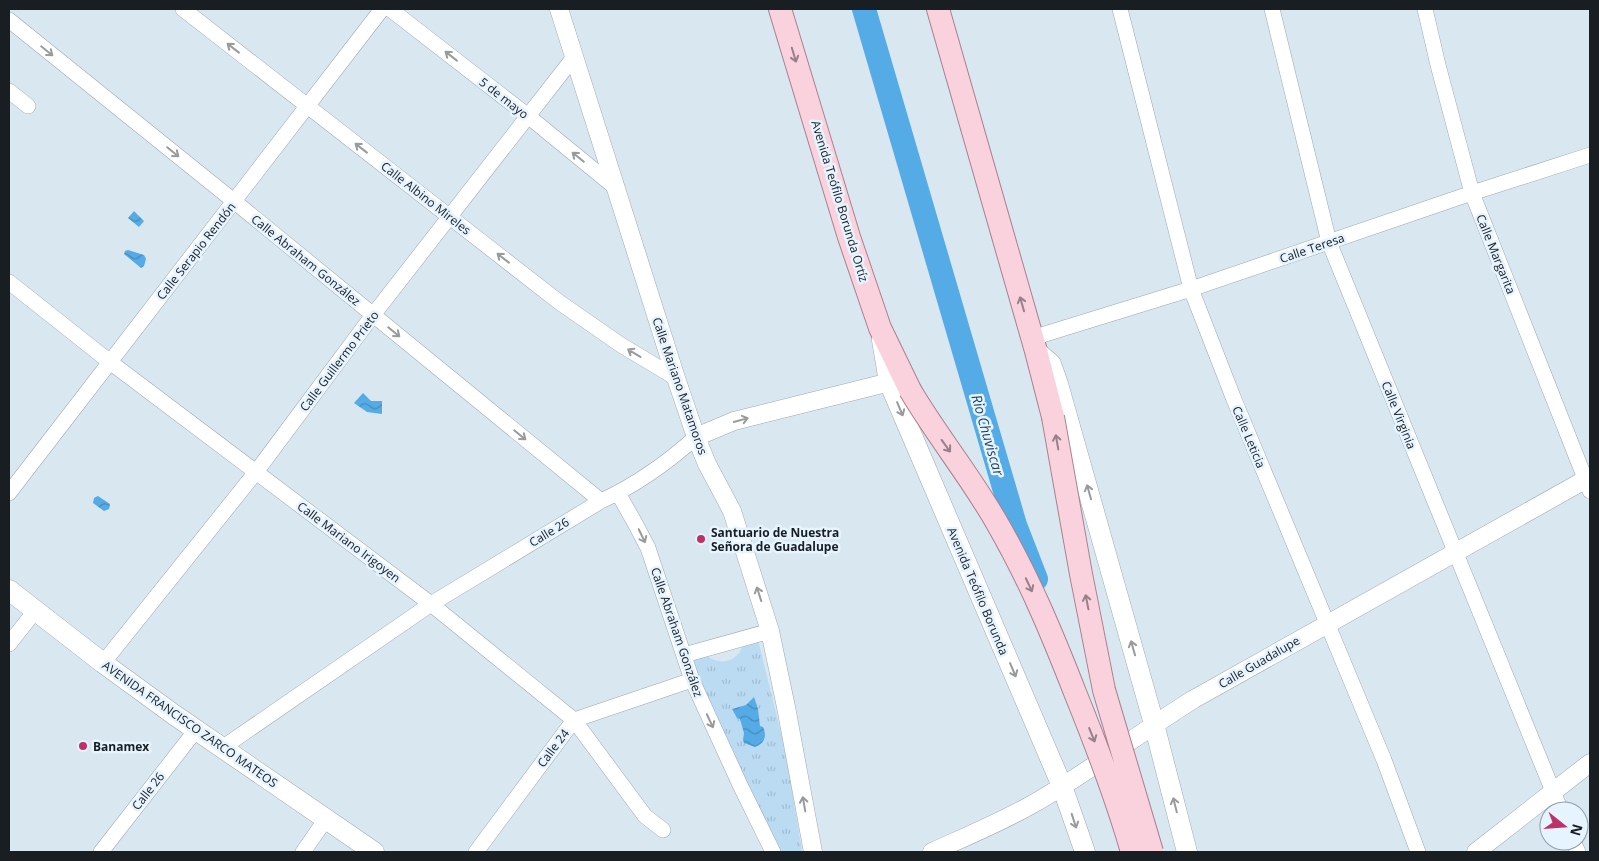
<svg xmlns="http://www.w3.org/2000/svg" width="1599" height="861" viewBox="0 0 1599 861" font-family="'Open Sans',sans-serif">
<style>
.park{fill:url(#park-tufts)}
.water{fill:url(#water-waves)}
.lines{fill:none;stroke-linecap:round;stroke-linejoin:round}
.river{stroke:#55abe6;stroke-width:24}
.minor-casing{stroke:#9ca9b3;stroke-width:16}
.tertiary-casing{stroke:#9ca9b3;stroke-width:19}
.secondary-casing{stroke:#9ca9b3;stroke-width:21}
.primary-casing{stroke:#a9808d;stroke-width:24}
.minor{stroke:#fff;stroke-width:15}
.tertiary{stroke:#fff;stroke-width:18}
.secondary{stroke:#fff;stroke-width:20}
.primary{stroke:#fad2dd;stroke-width:22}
.primary-bridge-casing{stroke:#a9808d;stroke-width:24;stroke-linecap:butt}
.primary-bridge{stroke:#fad2dd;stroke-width:22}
.oneway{stroke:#989a9c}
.oneway2{stroke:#958189}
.poi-dot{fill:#bd3168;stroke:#e6f4ff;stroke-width:2}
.labels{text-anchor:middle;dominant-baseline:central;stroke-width:5;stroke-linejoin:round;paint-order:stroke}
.street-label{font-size:12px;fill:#191e22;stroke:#e6f4ff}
.poi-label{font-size:12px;font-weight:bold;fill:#191e22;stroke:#e6f4ff;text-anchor:start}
.water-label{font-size:14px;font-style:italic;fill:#1f435c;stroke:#e6f4ff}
</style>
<defs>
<pattern id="park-tufts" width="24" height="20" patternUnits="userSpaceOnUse" patternTransform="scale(1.25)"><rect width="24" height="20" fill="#bbdbf3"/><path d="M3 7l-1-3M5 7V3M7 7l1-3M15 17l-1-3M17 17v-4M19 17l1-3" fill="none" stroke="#a0bcd0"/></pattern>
<pattern id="water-waves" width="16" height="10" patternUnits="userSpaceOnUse" patternTransform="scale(1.25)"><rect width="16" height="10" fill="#55abe6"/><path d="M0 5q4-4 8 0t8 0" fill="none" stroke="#468bba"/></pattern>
</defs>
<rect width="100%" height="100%" fill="#d9e7f1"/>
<path class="park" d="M758,640l28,113 16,99h-23l-88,-191 13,-7c11,9 25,11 35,-1 2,-2 2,-5 4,-7 3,-3 10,-4 15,-6z"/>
<path class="water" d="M134,211l10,10 -5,6 -11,-9z
M128,250l16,5 2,4 -2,7 -3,2 -17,-14 1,-3z
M363,393l8,8h11v13l-15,-2 -13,-9z
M98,496l12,8 -1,5 -5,2 -11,-8 1,-5z
M754,697l4,12 2,17 3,1c4,9 2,16 -8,20l-11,-4 -1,-3 1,-7 -4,-14 -3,-1 -5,-9 14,-4z"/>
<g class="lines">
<path class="river" d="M864,9l151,516 21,54"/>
<g class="minor-casing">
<path id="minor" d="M183,9l376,293 62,43 55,33
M390,9l138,107 88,72
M1120,9l71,280 42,108 151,363 34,92
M1272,9l57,233 232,569
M1425,9l13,56 34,128 118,298
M9,20l226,182 366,299
M9,91l19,15
M9,282l101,80 321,242 143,116 71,96 18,14
M1032,338l159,-49 281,-96 118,-38
M9,493l373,-484
M618,493l18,32 12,23 44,132 49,107 32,65
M9,644l26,-33
M684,655l86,-24
M103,663l153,-191 117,-157 201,-258
M222,748l209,-144 170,-103c35,-16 66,-38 95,-64
M1573,841l5,11
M101,852l95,-122
M303,852l23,-33
M476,852l98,-132 118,-40"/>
</g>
<g class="tertiary-casing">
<path id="tertiary" d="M559,9l117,369 20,59 11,27 25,47 38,120 16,76 27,145
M696,437l38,-16 168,-42
M932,852c33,-15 67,-29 99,-47 57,-32 108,-72 163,-106l396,-222
M1476,852l114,-89"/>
</g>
<g class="secondary-casing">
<path id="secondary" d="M882,340l7,42 173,404 23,66
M1036,351l15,13 7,20 96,340 33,128
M9,590l94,73 70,51 201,138"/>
</g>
<g class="primary-casing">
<path id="primary" d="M780,9l69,228 31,91 30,62
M938,9l98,342 17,66"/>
</g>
<use href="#minor" class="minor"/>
<use href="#tertiary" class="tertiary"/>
<use href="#secondary" class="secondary"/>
<use href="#primary" class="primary"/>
<g class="primary-bridge-casing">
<path id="primary-bridge" d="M910,390c27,46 61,87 87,133 32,55 56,113 79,172 21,52 41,104 56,157
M1053,417l28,157 23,116 48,162"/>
</g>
<use href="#primary-bridge" class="primary-bridge"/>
</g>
<defs><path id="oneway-shaft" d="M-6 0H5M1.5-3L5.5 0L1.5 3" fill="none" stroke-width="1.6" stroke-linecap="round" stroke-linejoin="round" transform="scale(1.25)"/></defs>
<g class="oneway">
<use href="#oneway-shaft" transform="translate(233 48) rotate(-142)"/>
<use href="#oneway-shaft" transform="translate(47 51) rotate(39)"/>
<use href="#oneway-shaft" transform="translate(451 56) rotate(-142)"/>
<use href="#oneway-shaft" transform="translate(361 148) rotate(-142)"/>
<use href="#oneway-shaft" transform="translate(173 152) rotate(39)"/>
<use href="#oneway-shaft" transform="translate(578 157) rotate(-141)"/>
<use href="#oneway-shaft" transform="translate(503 258) rotate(-142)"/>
<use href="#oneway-shaft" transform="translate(394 332) rotate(39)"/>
<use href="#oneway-shaft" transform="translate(634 353) rotate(-149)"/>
<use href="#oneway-shaft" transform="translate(900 409) rotate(67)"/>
<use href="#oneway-shaft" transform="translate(741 420) rotate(-15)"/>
<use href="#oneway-shaft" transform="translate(520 435) rotate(39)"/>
<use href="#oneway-shaft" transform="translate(1089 492) rotate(-106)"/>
<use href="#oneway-shaft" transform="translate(642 536) rotate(64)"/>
<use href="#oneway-shaft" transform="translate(759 594) rotate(-108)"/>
<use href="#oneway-shaft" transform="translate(1133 648) rotate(-106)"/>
<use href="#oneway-shaft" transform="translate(1013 670) rotate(67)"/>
<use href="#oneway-shaft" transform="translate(710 721) rotate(65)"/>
<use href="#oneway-shaft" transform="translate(804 804) rotate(-100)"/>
<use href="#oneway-shaft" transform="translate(1175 805) rotate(-104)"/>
<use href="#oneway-shaft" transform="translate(1074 821) rotate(72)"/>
</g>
<g class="oneway2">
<use href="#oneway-shaft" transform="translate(794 55) rotate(73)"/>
<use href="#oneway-shaft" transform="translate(1022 304) rotate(-106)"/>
<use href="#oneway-shaft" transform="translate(1057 442) rotate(-100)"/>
<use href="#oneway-shaft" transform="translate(946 446) rotate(54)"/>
<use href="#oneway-shaft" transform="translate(1029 585) rotate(65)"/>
<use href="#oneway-shaft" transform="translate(1087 602) rotate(-101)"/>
<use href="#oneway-shaft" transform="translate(1092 735) rotate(68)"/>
</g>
<g class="poi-dot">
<circle cx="701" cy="539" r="5"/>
<circle cx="83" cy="746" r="5"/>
</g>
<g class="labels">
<g class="street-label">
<text transform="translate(504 98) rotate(38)">5 de mayo</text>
<text transform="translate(426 198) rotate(38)">Calle Albino Mireles</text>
<text transform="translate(840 201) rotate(73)">Avenida Teófilo Borunda Ortíz</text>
<text transform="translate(1312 248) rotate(-19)">Calle Teresa</text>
<text transform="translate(196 251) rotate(-52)">Calle Serapio Rendón</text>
<text transform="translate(1496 254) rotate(68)">Calle Margarita</text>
<text transform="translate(306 260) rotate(39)">Calle Abraham González</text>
<text transform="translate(339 361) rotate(-53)">Calle Guillermo Prieto</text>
<text transform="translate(680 386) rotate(71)">Calle Mariano Matamoros</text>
<text transform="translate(1399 415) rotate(68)">Calle Virginia</text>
<text transform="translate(1249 437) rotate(67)">Calle Leticia</text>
<text transform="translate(549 532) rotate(-31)">Calle 26</text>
<text transform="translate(349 542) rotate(37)">Calle Mariano Irigoyen</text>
<text transform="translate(978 591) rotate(67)">Avenida Teófilo Borunda</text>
<text transform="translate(677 632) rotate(71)">Calle Abraham González</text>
<text transform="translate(1259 662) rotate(-30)">Calle Guadalupe</text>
<text transform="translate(190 724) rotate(35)">AVENIDA FRANCISCO ZARCO MATEOS</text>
<text transform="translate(553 748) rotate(-53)">Calle 24</text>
<text transform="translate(148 791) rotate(-52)">Calle 26</text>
</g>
<g class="poi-label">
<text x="711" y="532">Santuario de Nuestra<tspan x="711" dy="14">Señora de Guadalupe</tspan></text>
<text x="93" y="746">Banamex</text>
</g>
<g class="water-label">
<text transform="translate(988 435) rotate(74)">Rio Chuviscar</text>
</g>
</g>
<rect width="1599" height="861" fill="none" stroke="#191e22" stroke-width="20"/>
<g transform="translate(1564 826) rotate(107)"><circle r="24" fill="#e6f4ff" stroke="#949ea7"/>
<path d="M0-4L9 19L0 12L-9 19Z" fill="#bd3168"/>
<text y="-8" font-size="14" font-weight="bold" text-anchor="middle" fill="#191e22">N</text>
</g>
</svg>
